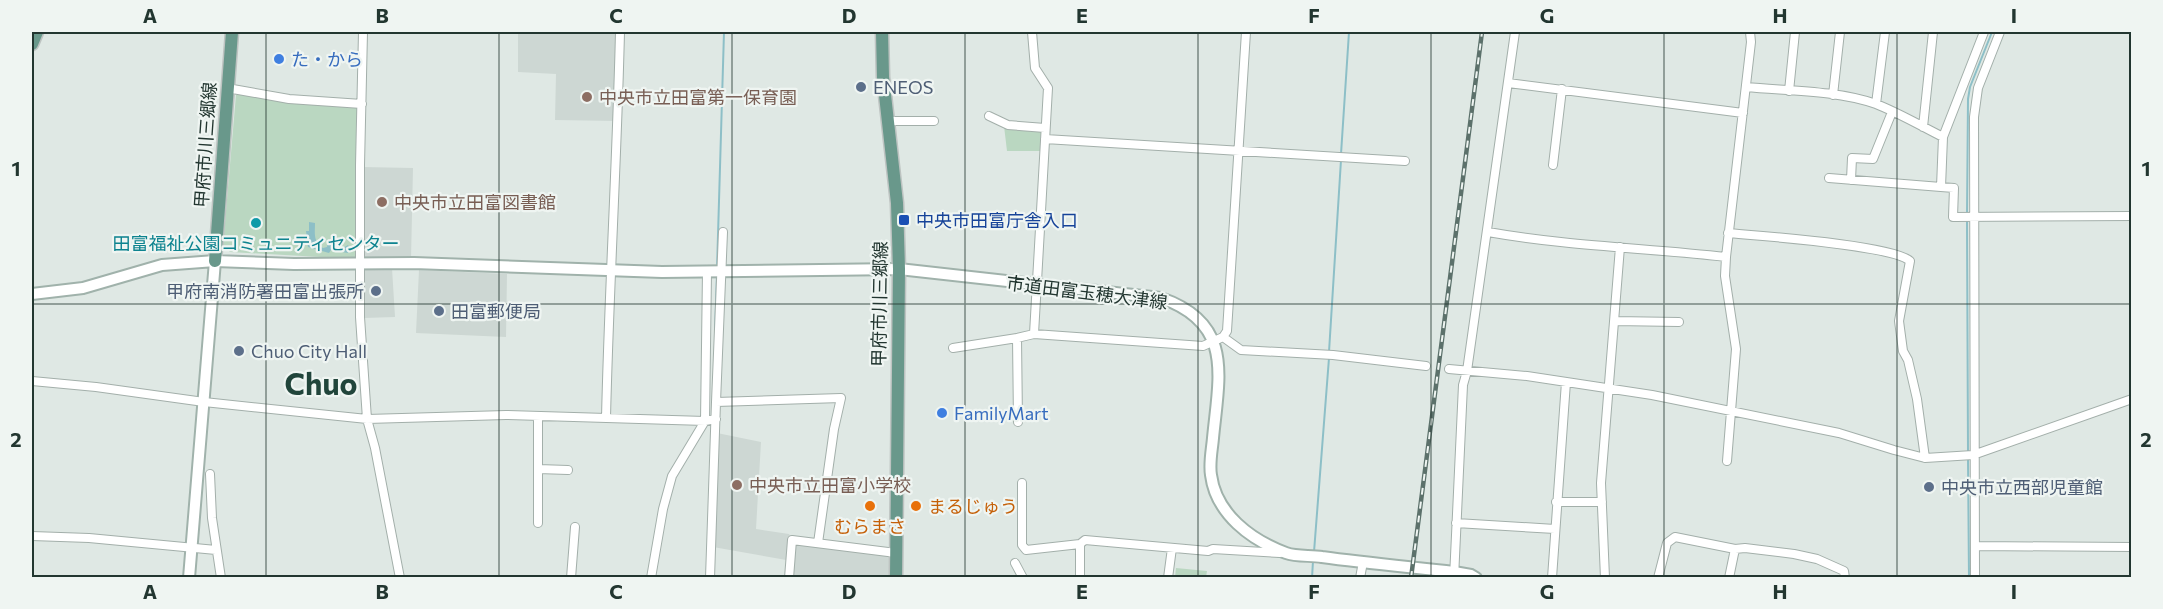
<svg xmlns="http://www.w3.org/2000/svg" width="2163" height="609" viewBox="0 0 2163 609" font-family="Commissioner,'Noto Sans JP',sans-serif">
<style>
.built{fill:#cdd7d3}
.green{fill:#bad7c1}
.water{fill:#8dbfc7}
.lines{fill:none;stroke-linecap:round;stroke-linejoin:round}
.stream{stroke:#8dbfc7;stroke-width:2}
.street-casing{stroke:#a3afaa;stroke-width:10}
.secondary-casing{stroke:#a0b2ab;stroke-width:14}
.primary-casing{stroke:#bdc3c1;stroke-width:15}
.street{stroke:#fff;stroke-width:8}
.secondary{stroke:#fff;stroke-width:10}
.primary{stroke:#69988b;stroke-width:12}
.rail-casing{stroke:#5c716b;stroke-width:4.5}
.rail{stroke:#eff5f2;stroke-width:2;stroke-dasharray:7;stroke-linecap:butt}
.grid{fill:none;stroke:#223630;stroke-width:1.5;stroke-opacity:0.55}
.shop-dot{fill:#3f7fe0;stroke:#eff5f2;stroke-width:2}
.service-dot{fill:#5c6f8a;stroke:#eff5f2;stroke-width:2}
.education-dot{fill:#8d6e63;stroke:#eff5f2;stroke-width:2}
.transit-dot{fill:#1a4fb4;stroke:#eff5f2;stroke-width:2}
.culture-dot{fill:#0f9aa8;stroke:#eff5f2;stroke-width:2}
.food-dot{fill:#e8710a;stroke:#eff5f2;stroke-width:2}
.labels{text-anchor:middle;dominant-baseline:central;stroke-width:4.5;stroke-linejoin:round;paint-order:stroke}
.shop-label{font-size:18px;fill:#366cbe;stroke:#eff5f2;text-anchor:start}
.service-label{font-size:18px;fill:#4e5e75;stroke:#eff5f2;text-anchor:start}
.education-label{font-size:18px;fill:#785e54;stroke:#eff5f2;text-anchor:start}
.street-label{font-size:18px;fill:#223630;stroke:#eff5f2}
.transit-label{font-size:18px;fill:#164399;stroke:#eff5f2;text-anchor:start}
.culture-label{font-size:18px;fill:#0d838f;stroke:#eff5f2}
.food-label{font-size:18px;fill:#c56008;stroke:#eff5f2;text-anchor:start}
.town-label{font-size:30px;font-weight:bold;fill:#21453b;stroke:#eff5f2}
.neatline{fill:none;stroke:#223630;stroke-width:2}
.grid-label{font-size:20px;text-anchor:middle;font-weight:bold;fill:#223630}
</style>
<rect width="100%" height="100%" fill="#dfe8e4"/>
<path class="built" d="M518,32h102l-2,89 -63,-1 1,-46 -38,-2z
M362,167l51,1 -2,91 -50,-1z
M362,268h30l3,49 -31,1z
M419,270l88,4 -1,63 -90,-4z
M717,433l44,9 -5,87 33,5 6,10 96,11v22h-100l1,-16 -79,-14z"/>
<path class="green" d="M236,95h22l101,12 -2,152 -127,-7 -7,-6z
M1004,126l9,4 28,2 -1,19h-33z
M1176,568l31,3 -1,6h-31z"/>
<path class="water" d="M309,222l6,1c0,10 -2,19 8,25l4,-1 1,-4 4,-1 9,7 7,-4 2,4 -2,4 -17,-3 -2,3 -21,-6 -2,-16h3z"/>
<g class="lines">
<path class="stream" d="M1341,154l8,-122
M1967,215l1,-116 2,-12 22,-55
M1967,221l1,231
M717,269l7,-237
M356,307l2,30
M715,332l2,-58
M1329,352l12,-192
M1968,458l1,120
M1314,552l15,-194
M1312,578l1,-17"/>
<g class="street-casing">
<path id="street" d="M363,32l-3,133v152l7,102 8,29 25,130
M1032,32l3,36 13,20 -14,246 169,12 20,-9 4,-6 19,-299
M1508,83l235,30
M1746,87c42,4 89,3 130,17 23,9 45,22 67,33
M227,88l62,11 73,5
M1789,91l6,-59
M1833,95l7,-63
M1876,104l9,-72
M989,116l19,9 37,3
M888,121h46
M1923,127l10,-95
M1045,139l360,22
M1553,165l9,-76
M1829,178l112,9 2,-50 41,-105
M1851,180l1,-22 21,1 19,-47
M1941,187l13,1 -1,29 179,-1
M1488,232c79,14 159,16 238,25
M1728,233c32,3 164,12 182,28l-11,60 4,30 5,9 9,39 8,59
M1614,321l65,1
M1223,337l18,13 92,5 93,11
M953,348l64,-10
M1449,369l78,7 125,19 187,38 55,17 31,8 48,-3 159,-56
M32,381l64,6 108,15 163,17 139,-4 199,6 11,-2
M716,402l7,-170
M606,418c3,-129 11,-258 14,-386
M1018,422l-1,-84 17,-4
M1727,461l9,-112 -11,-73 1,-19 25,-215 -1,-10
M538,469l30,1
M210,474l2,44 9,60
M1022,483v62l4,5 54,-6 5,-4 123,11 5,-2 67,4
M1556,502h46
M538,523v-107
M1456,523l99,6
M32,536l57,2 127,12
M1975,546l157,1
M1015,563l8,15
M571,578l4,-51
M651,578l12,-69 9,-33 33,-55 2,-150
M710,578l6,-176 125,-4 -7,31 -16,114
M789,578l3,-38 104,13
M1080,578v-34
M1168,578l4,-30
M1360,578l3,-16
M1454,578l9,-193 4,-14 48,-339
M1552,578l14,-196
M1605,578l-4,-95 19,-236
M1658,578l9,-35 8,-6 60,12 10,-1 49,6 23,5 27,12 1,7
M1729,578l6,-29
M1975,578l-1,-461 4,-29 22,-56"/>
</g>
<g class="secondary-casing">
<path id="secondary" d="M32,294l51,-6 79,-23 53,-4 79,3 120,-1 248,9 237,-3 262,29c73,25 58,78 52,140 -1,12 -4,25 -2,37 5,39 40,65 75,78 11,4 25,2 36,4 44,6 88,10 132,15l17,3 5,3
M189,578l26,-317"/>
</g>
<g class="primary-casing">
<path id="primary" d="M882,32l1,45 14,126 2,66 -3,309
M32,44l5,-12
M215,261l17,-229"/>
</g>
<use href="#street" class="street"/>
<use href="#secondary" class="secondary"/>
<use href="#primary" class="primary"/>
<g class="rail-casing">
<path id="rail" d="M1411,578l71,-546"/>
</g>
<use href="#rail" class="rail"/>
</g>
<path class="grid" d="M266,32v546M499,32v546M732,32v546M965,32v546M1198,32v546M1431,32v546M1664,32v546M1897,32v546M32,304h2100"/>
<g class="shop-dot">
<circle cx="279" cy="59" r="6"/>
<circle cx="942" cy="413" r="6"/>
</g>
<g class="service-dot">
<circle cx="861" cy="87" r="6"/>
<circle cx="376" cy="291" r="6"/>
<circle cx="439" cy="311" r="6"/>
<circle cx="239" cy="351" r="6"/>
<circle cx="1929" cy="487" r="6"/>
</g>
<g class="education-dot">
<circle cx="587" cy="97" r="6"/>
<circle cx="382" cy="202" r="6"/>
<circle cx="737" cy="485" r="6"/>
</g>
<rect class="transit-dot" x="898" y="214" width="12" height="12" rx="3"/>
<circle class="culture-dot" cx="256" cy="223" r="6"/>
<g class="food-dot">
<circle cx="870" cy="506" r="6"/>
<circle cx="916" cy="506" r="6"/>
</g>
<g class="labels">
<g class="shop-label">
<text x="291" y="59">た・から</text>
<text x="954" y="413">FamilyMart</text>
</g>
<g class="service-label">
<text x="873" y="87">ENEOS</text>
<text x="364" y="291" text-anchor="end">甲府南消防署田富出張所</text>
<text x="451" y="311">田富郵便局</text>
<text x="251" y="351">Chuo City Hall</text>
<text x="1941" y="487">中央市立西部児童館</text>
</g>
<g class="education-label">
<text x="599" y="97">中央市立田富第一保育園</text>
<text x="394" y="202">中央市立田富図書館</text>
<text x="749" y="485">中央市立田富小学校</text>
</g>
<g class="street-label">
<text transform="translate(205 145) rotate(-86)">甲府市川三郷線</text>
<text transform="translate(1087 292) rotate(7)">市道田富玉穂大津線</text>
<text transform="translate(879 304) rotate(-89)">甲府市川三郷線</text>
</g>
<g class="transit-label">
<text x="916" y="220">中央市田富庁舎入口</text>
</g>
<g class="culture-label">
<text x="256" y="243">田富福祉公園コミュニティセンター</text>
</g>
<g class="food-label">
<text x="928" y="506">まるじゅう</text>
<text x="870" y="526" text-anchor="middle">むらまさ</text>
</g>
<g class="town-label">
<text x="321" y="382">Chuo</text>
</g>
</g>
<rect width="2163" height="609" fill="none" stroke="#eff5f2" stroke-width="66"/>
<rect x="33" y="33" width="2097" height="543" class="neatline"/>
<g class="grid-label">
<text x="150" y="23">A</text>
<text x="382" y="23">B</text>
<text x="616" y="23">C</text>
<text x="849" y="23">D</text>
<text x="1082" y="23">E</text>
<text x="1314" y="23">F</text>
<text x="1547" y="23">G</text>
<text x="1780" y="23">H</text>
<text x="2014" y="23">I</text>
<text x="16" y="176">1</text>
<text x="2146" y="176">1</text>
<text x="16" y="447">2</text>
<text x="2146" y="447">2</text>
<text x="150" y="599">A</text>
<text x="382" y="599">B</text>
<text x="616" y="599">C</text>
<text x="849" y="599">D</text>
<text x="1082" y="599">E</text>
<text x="1314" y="599">F</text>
<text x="1547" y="599">G</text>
<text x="1780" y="599">H</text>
<text x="2014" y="599">I</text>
</g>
</svg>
